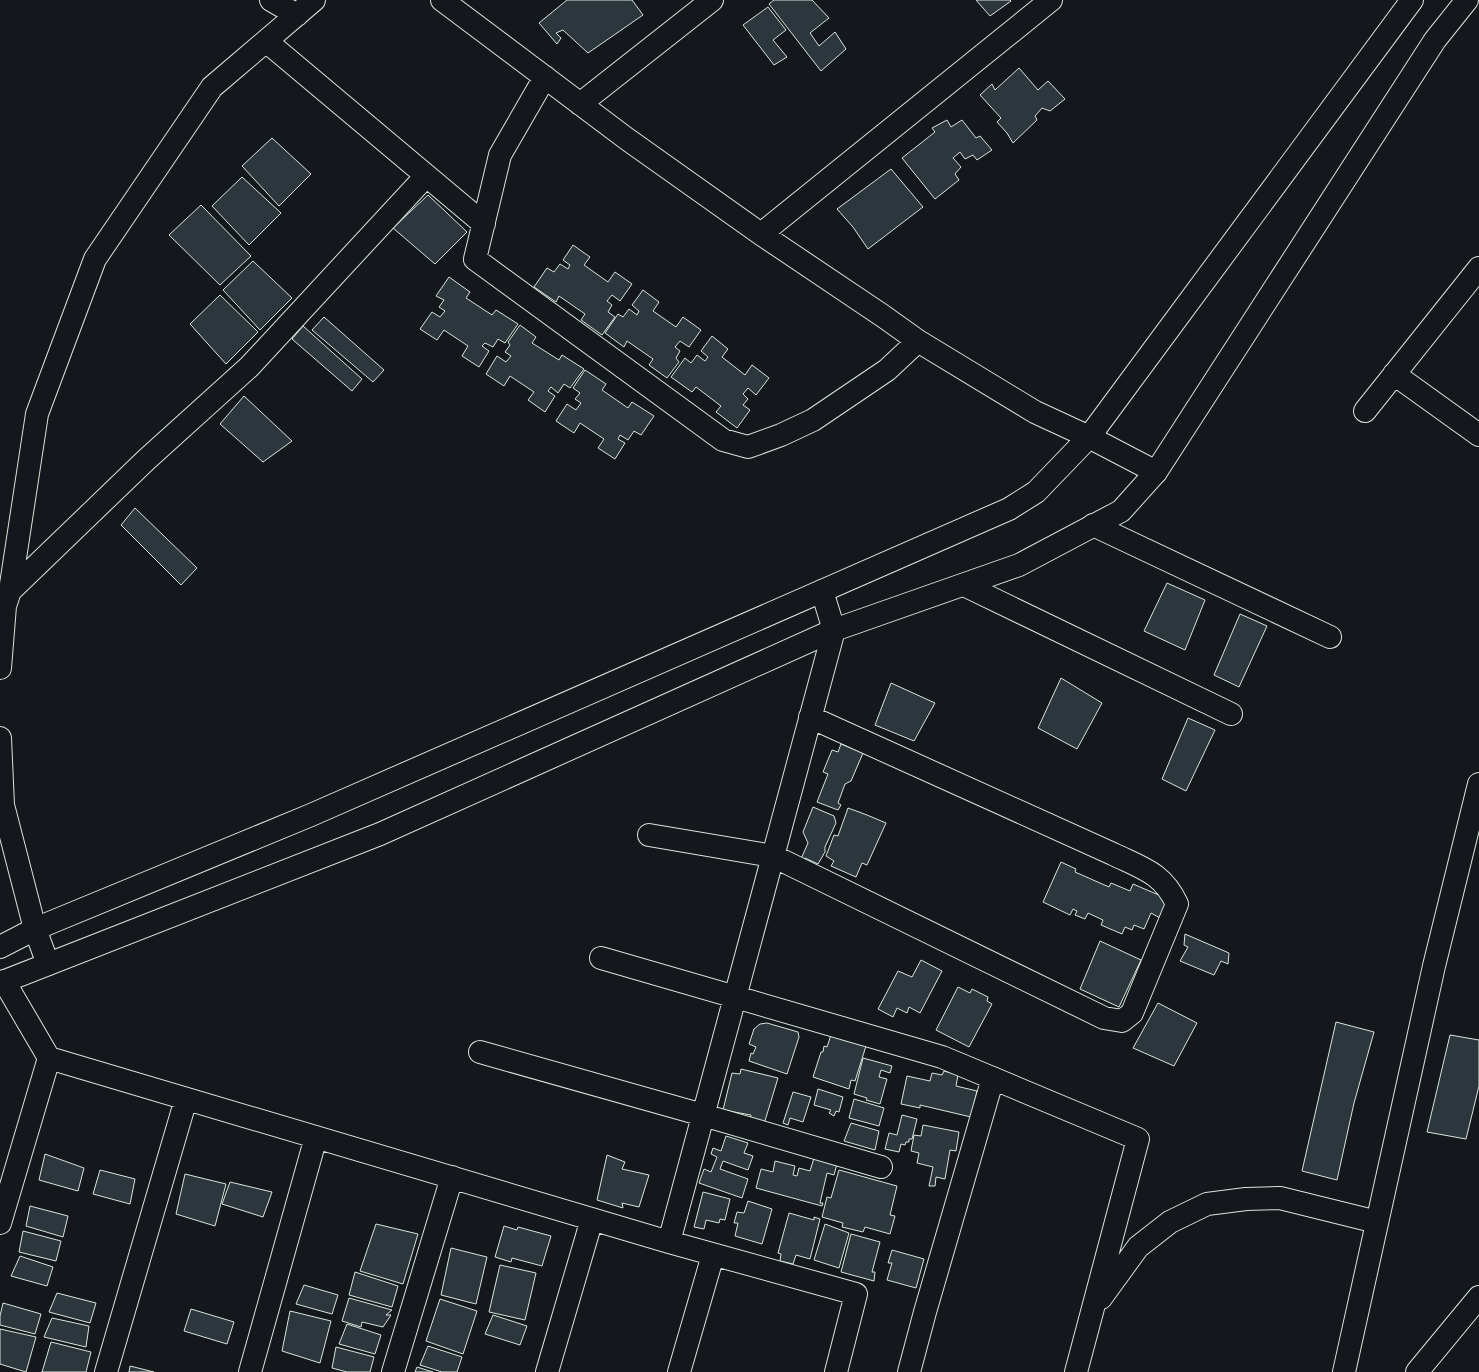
<svg xmlns="http://www.w3.org/2000/svg" width="1479" height="1372" viewBox="0 0 1479 1372" font-family="'Fira Sans Condensed',sans-serif">
<style>
.building{fill:#2c363c;stroke:#d8e6dc}
.lines{fill:none;stroke-linecap:round;stroke-linejoin:round}
.street-casing{stroke:#d8e6dc;stroke-width:24}
.secondary-casing{stroke:#d8e6dc;stroke-width:24}
.street{stroke:#14181c;stroke-width:22}
.secondary{stroke:#14181c;stroke-width:22}
</style>
<rect width="100%" height="100%" fill="#14181c"/>
<path class="building" d="M567,0h65l11,15 -55,38 -25,-23 -7,3 5,5 -4,6 -18,-21z
M774,0h38l17,18 -19,15 9,13 16,-14 11,17 -25,22 -52,-67z
M976,0h34l1,1 -21,15z
M768,7l18,23 -13,10 14,17 -13,8 -31,-40z
M1019,68l19,22 10,-9 17,18 -15,12 -8,-3 -7,8 2,4 -24,23 -6,-10 -10,-11 4,-4 -21,-23 12,-11 3,6z
M947,120l4,7 11,-7 14,18 4,-2 12,14 -15,10 -4,-5 -8,4 -5,-7 -7,6 8,9 -6,7 4,6 -24,19 -33,-41 33,-26 -3,-4z
M272,138l39,36 -32,32 -37,-40z
M891,169l32,38 -55,42 -15,-22 -16,-18z
M242,177l39,36 -32,32 -37,-39z
M428,195l39,37 -32,32 -42,-36z
M201,205l50,51 -31,29 -51,-50z
M573,245l17,12 -6,8 24,17 7,-10 17,12 -12,17 -8,-6 -5,6 5,4 -4,7 7,5 -13,18 -21,-15 4,-6 -26,-18 -3,6 -22,-15 13,-19 7,4 6,-8 8,5 2,-4 -7,-5z
M253,261l39,37 -32,32 -37,-40z
M449,277l21,15 -4,6 26,17 4,-5 22,14 -13,19 -7,-4 -5,8 -8,-4 -3,3 7,5 -10,16 -17,-11 6,-10 -24,-16 -7,10 -17,-11 12,-17 8,5 5,-6 -6,-4 5,-7 -8,-4z
M643,290l16,12 -6,9 23,16 7,-10 18,13 -12,17 -9,-6 -5,6 5,4 -4,7 3,4 -12,16 -18,-13 4,-6 -26,-18 -3,6 -19,-14 13,-19 5,3 6,-8 8,6 2,-4 -7,-6z
M220,295l38,37 -32,32 -36,-40z
M324,317l60,53 -11,12 -61,-52z
M520,325l16,12 -4,6 27,17 3,-5 22,14 -14,19 -6,-4 -6,9 -7,-6 -3,4 7,5 -10,16 -17,-12 6,-8 -24,-16 -6,10 -18,-12 11,-18 9,6 5,-6 -6,-4 5,-7 -2,-3z
M303,326l59,53 -10,12 -60,-52z
M712,336l16,13 -6,8 23,18 7,-10 17,13 -13,17 -8,-7 -5,6 5,5 -5,6 7,5 -13,18 -21,-16 5,-6 -25,-19 -4,5 -21,-15 14,-19 6,5 6,-8 8,6 3,-4 -7,-6z
M585,370l21,14 -4,6 26,18 4,-6 22,14 -13,19 -7,-4 -6,9 -8,-5 -2,4 7,4 -10,16 -17,-11 6,-9 -24,-16 -6,10 -18,-12 11,-17 9,6 5,-7 -6,-4 5,-6 -7,-5z
M244,396l48,45 -29,21 -43,-38z
M135,508l62,60 -16,17 -60,-60z
M1167,583l38,17 -20,50 -41,-19z
M1240,614l27,12 -28,61 -25,-12z
M1061,678l41,25 -25,46 -39,-21z
M891,683l44,20 -21,38 -39,-16z
M1188,718l27,12 -29,61 -24,-12z
M841,744l22,9 -12,28 -6,3 -7,19 3,2 -3,5 -21,-8 11,-28 -5,-2 9,-22 6,2z
M813,807l21,9 2,7 -11,24v5l-7,12 -13,-6 -1,2 -3,-1 7,-16 -5,-11z
M848,808l19,7 19,8 -19,42 -5,-2 -6,14 -25,-11 3,-5 -8,-5 8,-21 4,1z
M1061,862l15,7 -1,3 34,15 2,-4 19,8 3,-7 35,15 -8,19 -9,-5 -7,16 -10,-4 -2,5 -7,-3 -3,7 -21,-9 2,-5 -15,-7 -3,6 -10,-4 2,-4 -4,-2 -3,6 -27,-13z
M1185,934l44,19 -1,11 -7,-3 -7,14 -34,-14 8,-14 -4,-2z
M1100,941l41,19 -22,47 -39,-18z
M921,960l21,11 -22,42 -11,-6 -2,6 -10,-5 -4,9 -15,-8 20,-38 14,6z
M958,987l12,6 2,-4 16,8 -1,4 5,3 -23,43 -33,-17z
M1158,1003l39,20 -23,43 -41,-18z
M1336,1022l38,10 -20,71 -17,77 -35,-9z
M767,1023l31,9 1,5 -12,37 -38,-13 2,-8 2,1 3,-7 -7,-3 5,-15 6,-5z
M831,1035l35,11 -11,35 -4,-1 -2,9 -36,-12 8,-25h2l1,-6 3,1z
M1450,1035l29,5v46l-13,53 -39,-7z
M863,1058l29,8 -2,7 -9,-3 -2,7 8,2 -7,25 -14,-4 1,-2 -13,-4z
M741,1069l37,9 -14,46 -14,-3 1,-6 -28,-5 9,-37 8,1z
M944,1071l14,4 -2,11 21,5 -6,26 -51,-12v3l-19,-4 6,-28 23,5 2,-8 10,2z
M818,1089l25,8 -4,15 -3,-1 -2,5 -5,-3 2,-3 -17,-5z
M793,1092l18,5 -8,25 -13,-4 -2,7 -5,-2z
M854,1099l30,9 -5,18 -30,-8z
M902,1115l15,4 -5,20h-3v3h-3l-1,3 -4,-1 -2,8 -14,-3 4,-16 8,2z
M851,1123l28,8 -4,19 -31,-9z
M923,1125l36,7 -3,19 -6,-1 -5,29 -9,-2 -1,9h-6l4,-19 -16,-4 2,-10 -8,-2 3,-16 7,1z
M726,1136l22,7 -4,10 9,3 -5,14 -25,-9 -3,8 28,10 -6,19 -43,-15 5,-14 7,3 6,-15 -6,-3 2,-6 8,3z
M45,1154l39,14 -6,23 -39,-11z
M607,1155l18,7 -3,7 27,6 -10,32 -17,-4 1,5 -26,-8z
M814,1158l23,6 -3,11 -7,-2 -7,30h3l-1,3 -66,-18 5,-19 12,3 2,-11 20,5 -2,9 4,1 2,-8 11,3z
M100,1170l35,9 -5,25 -37,-10z
M839,1170l58,16 -7,29 5,1 -5,18 -25,-7 -2,5 -21,-5 1,-4 -21,-6 5,-20 4,1z
M185,1174l41,10 -11,42 -39,-12z
M230,1182l42,10 -9,25 -41,-13z
M703,1192l27,7 -5,21 -5,-1 -1,4 -13,-3 -2,9 -10,-2z
M748,1201l24,8 -10,35 -27,-8 3,-13h-4l3,-11 7,1z
M30,1206l38,10 -5,21 -37,-11z
M789,1213l25,7v-3l6,2 -10,40 -14,-4 -3,9 -13,-3 1,-7 -3,-1z
M376,1224l42,10 -15,50 -43,-13z
M825,1224l24,9 -10,35 -25,-8z
M504,1226l13,4 1,-3 33,9 -9,30 -30,-8 -1,4 -16,-5z
M23,1231l38,10 -5,20 -37,-9z
M851,1234l29,8 -8,30h3l-1,9 -33,-9z
M451,1248l36,9 -11,47 -35,-9z
M892,1250l32,9 -8,29 -29,-8 5,-17h-4z
M20,1256l33,11 -6,19 -36,-10z
M500,1265l36,8 -11,47 -36,-8z
M355,1272l43,14 -6,21 -43,-12z
M304,1285l34,10 -6,19 -36,-10z
M57,1293l39,10 -6,20 -41,-11z
M349,1298l43,12 -6,5h5l-8,12 -21,-5 -1,5 -19,-6z
M440,1299l37,12 -14,43 -37,-13z
M3,1303l38,11 -6,20 -35,-9v-9z
M191,1309l43,13 -7,22 -43,-13z
M290,1311l41,10 -11,42 -38,-12z
M493,1315l34,11 -7,19 -35,-11z
M52,1318l37,8 -3,21 -42,-10z
M347,1324l34,11 -6,19 -36,-10z
M0,1329l36,8 -10,35 -26,-8z
M51,1342l40,10 -5,20h-44z
M428,1346l34,11 -5,15h-15l-22,-7z
M336,1347l38,10 -4,15h-23l-15,-4z
M130,1366l24,6h-25z
M417,1367l16,5h-18z"/>
<g class="lines">
<g class="street-casing">
<path id="street" d="M271,0l26,15
M442,0l185,139 134,95 122,82 35,25 117,71 54,25 67,35
M266,41l218,183
M545,77l-45,78 -25,104 248,181 25,7 33,-12 32,-15 74,-50 31,-29
M580,104l132,-104
M761,234l290,-234
M1394,374l85,61
M1365,411l114,-143
M1093,525l237,112
M964,585l267,129
M10,591l136,-131 103,-93 177,-191
M0,668l5,-62 5,-15 27,-177 58,-155 117,-172 102,-87
M0,738l3,67 32,124 13,35
M649,835l124,21 331,162 18,3 10,-8 45,-109c-14,-31 -35,-36 -64,-50l-303,-137
M601,958l341,99 196,82 -62,233
M480,1052l223,63 178,52
M49,1058l620,184 187,52 -20,78
M0,1223l49,-165 -45,-77
M669,1242l165,-612 -12,-39
M1101,1298l37,-51 32,-25 37,-18 39,-5 34,-1 97,24
M106,1372l80,-273
M250,1372l66,-235
M393,1372l59,-195
M547,1372l45,-153
M679,1372l34,-117
M909,1372l16,-60 68,-234
M1344,1372l90,-406 45,-182
M1417,1372l62,-75"/>
</g>
<g class="secondary-casing">
<path id="secondary" d="M0,947l35,-18 276,-114 698,-306 27,-17 53,-55 323,-437
M0,983l380,-149 454,-204 185,-65 102,-54 35,-39 279,-432 32,-40"/>
</g>
<use href="#street" class="street"/>
<use href="#secondary" class="secondary"/>
</g>
</svg>
